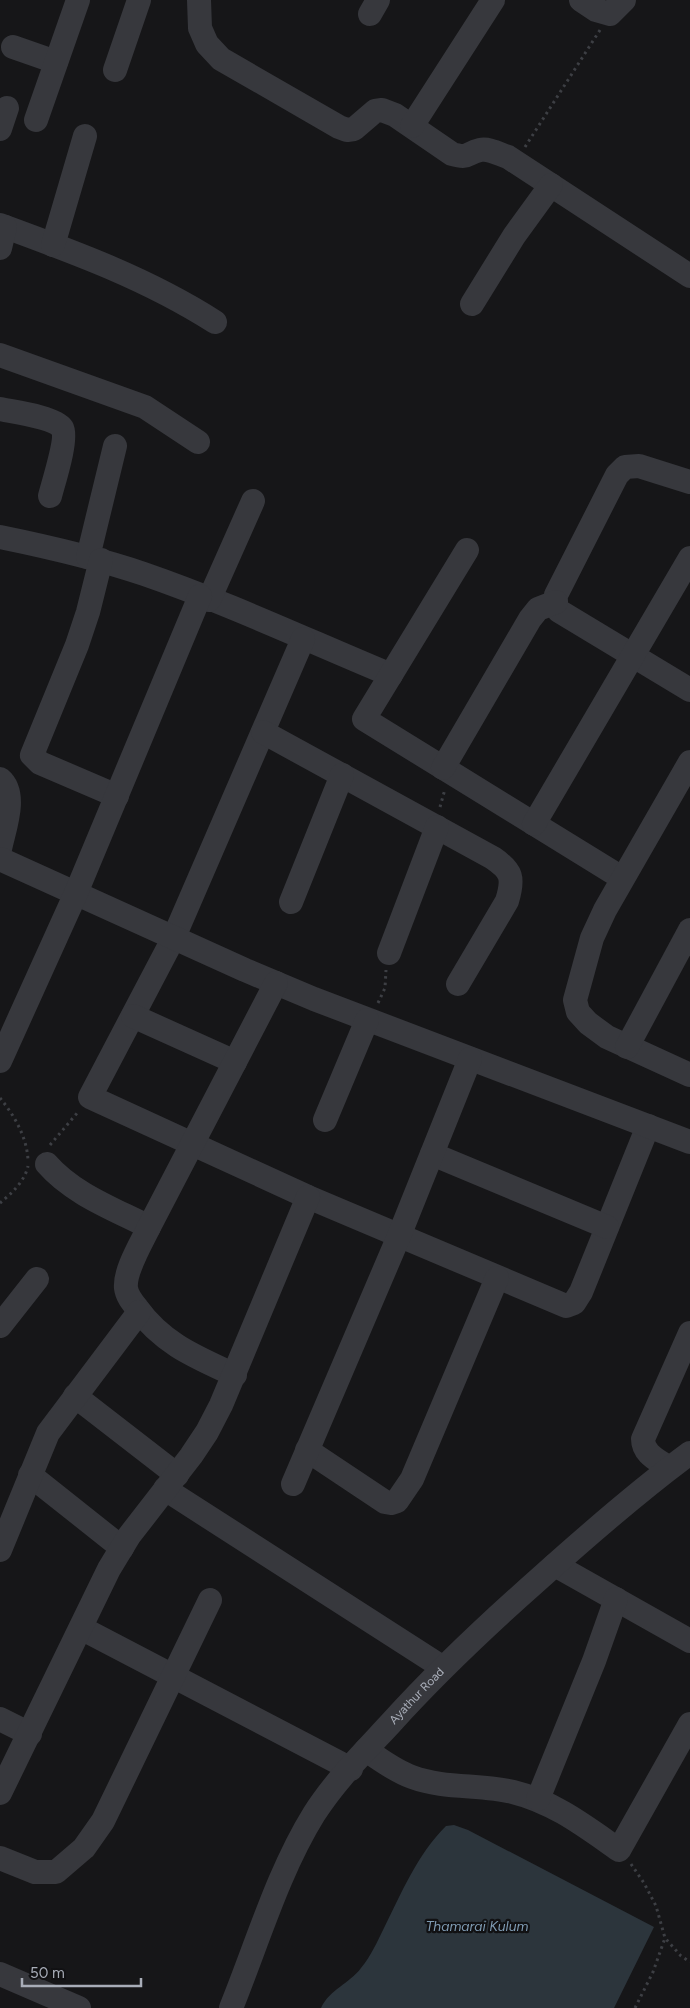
<svg xmlns="http://www.w3.org/2000/svg" width="690" height="2008" viewBox="0 0 690 2008" font-family="Figtree,sans-serif">
<style>
.water{fill:#2c353c}
.lines{fill:none;stroke-linecap:round;stroke-linejoin:round}
.path{stroke:#3d3f44;stroke-width:3;stroke-dasharray:2.5 4;stroke-linecap:butt}
.minor{stroke:#37383d;stroke-width:24}
.labels{text-anchor:middle;dominant-baseline:central;stroke-width:4.5;stroke-linejoin:round;paint-order:stroke}
.street-label{font-size:12px;fill:#a8adb8;stroke:#111113}
.water-label{font-size:14px;font-style:italic;fill:#7f9bb3;stroke:#111113}
</style>
<rect width="100%" height="100%" fill="#161618"/>
<path class="water" d="M454,1825l14,5 186,97 -40,81h-293c9,-19 28,-24 40,-40 10,-12 16,-26 23,-40 18,-36 33,-73 62,-102z"/>
<g class="lines">
<path class="path" d="M525,147l75,-117
M440,807l5,-18
M378,1003l7,-15 1,-18
M0,1098c14,17 27,39 28,62
M50,1145l28,-33
M0,1203c11,-9 25,-22 28,-37
M631,1864l13,19 12,23 9,32 16,18 9,6
M635,2008l18,-36 12,-34"/>
<g class="minor">
<path d="M199,0l1,28 7,16 14,15 118,68 8,3 7,-1 21,-18 7,-1 13,5 57,39c18,5 14,-1 28,-4 9,-2 19,4 28,7l182,119"/>
<path d="M581,0l15,10 14,4 14,-14"/>
<path d="M370,14l8,-14"/>
<path d="M13,47l43,15"/>
<path d="M115,70l24,-70"/>
<path d="M36,120l42,-120"/>
<path d="M412,126l81,-126"/>
<path d="M0,129l7,-21"/>
<path d="M0,225c74,27 148,54 215,97"/>
<path d="M53,245l32,-109"/>
<path d="M0,248l5,-21"/>
<path d="M472,304l42,-68 37,-51"/>
<path d="M0,355l145,52 53,35"/>
<path d="M0,409c14,3 54,8 62,19 6,10 -9,56 -12,68"/>
<path d="M690,482l-51,-16 -14,1 -8,8 -61,120 -1,11 4,5 131,79"/>
<path d="M0,537c49,10 97,21 144,37 84,29 165,67 247,101"/>
<path d="M467,550l-103,169 258,159"/>
<path d="M88,557l27,-111"/>
<path d="M101,560l-13,52 -11,33 -45,110 8,8 77,33"/>
<path d="M209,600l44,-99"/>
<path d="M303,639l-129,298 -84,160 218,100 258,109 8,-3 7,-11 67,-166"/>
<path d="M263,732l230,126c19,13 21,20 14,43l-49,83"/>
<path d="M690,762l-85,148 -13,28 -17,62 3,12 10,11 19,14 83,38"/>
<path d="M443,768l87,-149 8,-10 18,-7"/>
<path d="M0,779c18,15 4,50 0,70"/>
<path d="M534,824l156,-266"/>
<path d="M0,859l245,111 69,29 376,143"/>
<path d="M291,902l51,-127"/>
<path d="M389,953l48,-126"/>
<path d="M133,1016l102,46"/>
<path d="M627,1047l63,-117"/>
<path d="M0,1061l76,-168 124,-297"/>
<path d="M325,1120l42,-100"/>
<path d="M432,1154l175,73"/>
<path d="M47,1164c26,30 67,45 102,63"/>
<path d="M0,1326l37,-47"/>
<path d="M235,1375c-39,-18 -72,-31 -98,-67 -5,-6 -10,-12 -11,-20 -2,-17 16,-46 23,-61l127,-244"/>
<path d="M75,1396l102,79"/>
<path d="M307,1450l78,52 6,1 6,-2 15,-22 85,-201"/>
<path d="M669,1468c-11,-8 -26,-14 -26,-29l47,-106"/>
<path d="M30,1475l92,73"/>
<path d="M293,1484l106,-248 71,-177"/>
<path d="M165,1489l277,178"/>
<path d="M0,1550l48,-117 91,-121"/>
<path d="M555,1565l135,76"/>
<path d="M81,1628l270,141"/>
<path d="M0,1719l30,15"/>
<path d="M366,1750c15,10 29,21 46,27 32,12 69,7 101,15 41,10 73,35 106,58l71,-126"/>
<path d="M0,1793l109,-224 20,-33 62,-80 16,-24 14,-27 87,-208"/>
<path d="M538,1799l56,-138 22,-62"/>
<path d="M0,1858l35,14h21l28,-24 19,-27 107,-221"/>
<path d="M0,1974l79,34"/>
<path id="s1" d="M231,2008c26,-64 47,-136 83,-194 21,-33 50,-62 76,-90 47,-52 97,-99 149,-145 49,-44 98,-87 151,-126"/>
</g>
</g>
<g class="labels">
<g class="street-label">
<text stroke="none"><textPath href="#s1" startOffset="368">Ayathur Road</textPath></text>
</g>
<g class="water-label">
<text x="477" y="1926">Thamarai Kulum</text>
</g>
</g>
<path d="M22 1978v8h119v-8" fill="none" stroke="#a8adb8" stroke-width="2.5"/>
<text x="30" y="1978" font-size="15" fill="#a8adb8" stroke="#111113" stroke-width="4" paint-order="stroke">50 m</text>
</svg>
